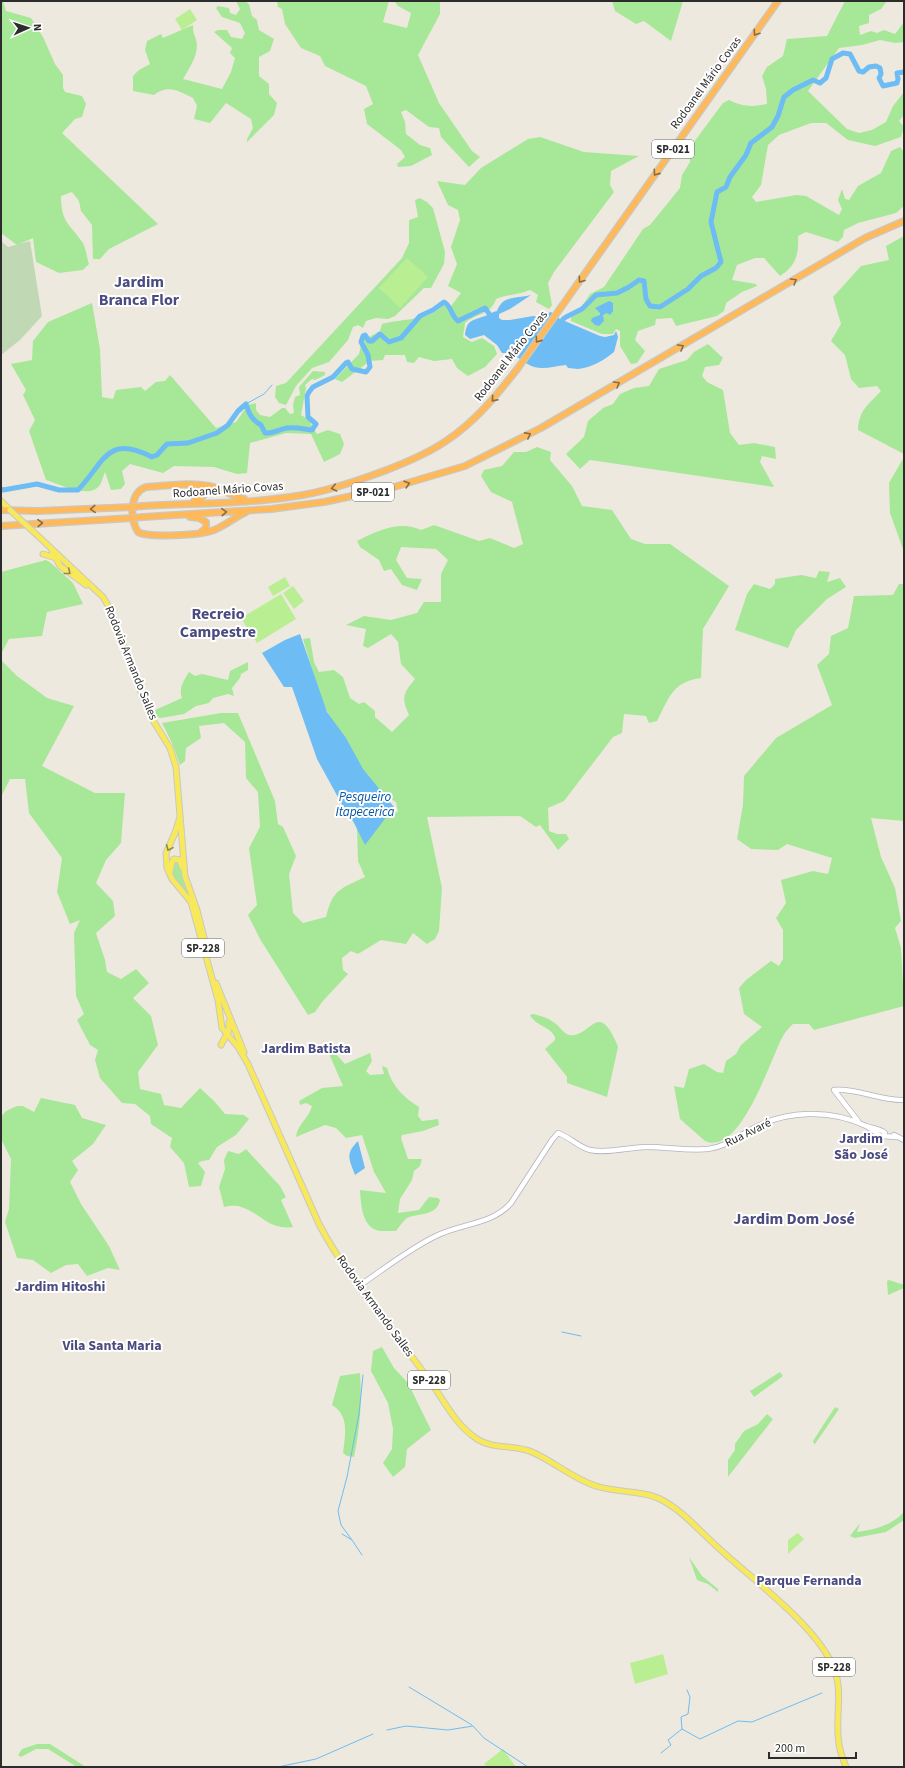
<svg xmlns="http://www.w3.org/2000/svg" width="905" height="1768" viewBox="0 0 905 1768" font-family="'Source Sans 3',sans-serif">
<style>
.green{fill:#a7e798}
.cemetery{fill:#c0d9b4}
.pitch{fill:#baee93}
.water{fill:#6dbcf4}
.lines{fill:none;stroke-linecap:round;stroke-linejoin:round}
.stream{stroke:#6dbcf4;stroke-width:1}
.river{stroke:#6dbcf4;stroke-width:5}
.secondary-casing{stroke:#b2b2c0;stroke-width:6}
.primary-casing{stroke:#c8c8c8;stroke-width:7}
.motorway-casing{stroke:#c8c8c8;stroke-width:8}
.secondary{stroke:#fff;stroke-width:4.5}
.primary{stroke:#f7e95a;stroke-width:5}
.motorway{stroke:#ffb958;stroke-width:5.5}
.primary-bridge-casing{stroke:#c8c8c8;stroke-width:7;stroke-linecap:butt}
.motorway-bridge-casing{stroke:#c8c8c8;stroke-width:8;stroke-linecap:butt}
.primary-bridge{stroke:#f7e95a;stroke-width:5}
.motorway-bridge{stroke:#ffb958;stroke-width:5.5}
.oneway{stroke:#8b6b40}
.oneway2{stroke:#928a43}
.labels{text-anchor:middle;dominant-baseline:central;stroke-width:4;stroke-linejoin:round;paint-order:stroke}
.shield{fill:#fff;stroke:#6b6b6b;stroke-width:1}
.shield-label{font-size:11px;font-weight:bold;fill:#2c2c2c}
.street-label{font-size:12px;fill:#2c2c2c;stroke:#fff}
.water-label{font-size:13px;font-style:italic;fill:#0857a4;stroke:#fff}
.quarter-label{font-size:14px;font-weight:bold;fill:#4a4b7f;stroke:#fff}
.district-label{font-size:16px;font-weight:bold;fill:#4a4b7f;stroke:#fff}
</style>
<rect width="100%" height="100%" fill="#eee9de"/>
<path class="green" d="M1,1h2l3,10 25,7 12,19 12,27 8,11v13l2,4 17,4 4,8 -4,13 -7,2 -13,14 96,91 -49,25 -9,10h-7l-1,-34 -11,-14 -2,-10 -7,-9 -11,4c0,27 9,28 22,47 3,6 4,15 6,21l-6,6 -24,3 -23,-11 -3,-24 -16,7 -16,-12z
M236,1h9l4,3 3,12 5,4 2,10 15,9 -4,12 -11,6v19l10,8v10l8,9 -3,12 -27,27v-3l6,-11 -2,-9 -25,-16 -16,20 -16,-4 3,-13 -4,-8c-15,-7 -24,-14 -39,-3l-21,-4v-15l6,-6 11,-6 -5,-14 2,-9 14,-7 2,4 30,-13c0,9 1,8 3,15 4,14 -7,28 -13,39l39,10 9,-17 4,-14 -5,-5 2,-5 -18,-16 4,-2h9l4,7 11,2 3,-6 -5,-10 -18,-6 -6,-9 2,-2 11,2 1,5 6,2 4,-6z
M277,1h112l-6,21 24,6 4,-15 -13,-7 -4,-5h46v13l-22,41 21,48 33,48 8,6 -11,10 -28,-30 -2,-9 -10,-1 -23,-17 -5,2 4,10 1,12 14,11 10,3 2,7 -21,11 -13,1 -1,-3 8,-7 -4,-7 -34,-26 -3,-15 9,-5 -7,-18 -41,-20 -5,-10 -19,-8 -16,-24 -3,-15 -4,-2z
M612,1h71l-12,40 -27,-20 -8,3 -21,-13z
M845,1h42l-6,8 -12,6v8l-10,3 1,9 11,-4 6,2 7,-3 11,4 9,-12v20l-9,1 -15,-3 -18,5 -23,3 -31,43 39,38 12,4 13,-3 14,-8 7,-16 11,-14v23l-5,6 5,6 -3,10 -26,9 -27,-6 -22,-17h-15l-32,12 -11,10 -7,40 -9,12 4,5 40,-7 10,1 33,19 3,-6 -4,-9 4,-11 3,10 4,1 9,-14 23,-13 10,-22 9,-4 4,5v54l-8,7 -38,10 -14,7 -1,7 -5,5 -32,-10 -8,4c1,18 -2,30 -18,40l-16,-18h-9l-18,7 -5,15 24,4 1,2 -15,6 -16,11 -2,8 -7,5 -41,10 -4,-8 -16,1 -1,6 -17,6 -3,9 10,11 -8,12 -6,1 -11,-18v-15l-4,-2 -3,5h-11l-31,-13v-4l6,-3 13,-20 14,-7 39,-58 7,-4 30,-37 2,-13 8,-13 1,-16 32,-43 6,-3c14,7 24,7 38,4l-1,-15 -4,-13 5,-9 16,-11 4,-17 40,-3z
M540,137l44,15 55,4 -28,15 -1,14 4,7 -60,80 -6,11 4,22 -3,4 -13,-7 2,-7 -8,-5c-12,5 -22,4 -34,9 -6,17 -18,13 -31,24l-2,14 9,5 10,-4 12,8 3,8 -12,13 -17,9 -11,-8 -5,-9 -18,2 -15,-4 -5,6 -7,-1 -2,-7h-20l-2,5 -13,1 -28,21 -7,-3 24,-25 3,-13 18,-10 2,-7c20,-6 48,-2 62,-20l7,2 10,-13 -13,-7 9,-22 -6,-17 9,-27 -2,-10 -10,-5 -11,-24 28,4 16,-17 47,-29z
M420,198l7,4 6,6 12,44 -1,12 -13,24h-7l-29,28 -7,3 -12,-1 -10,3 -3,7 -5,-3 -5,2 -5,13 -19,22 -17,6 -16,18 -10,19 -7,-2 -4,-6 1,-11 10,-3 116,-125 7,-15v-23l9,-3 -3,-17z
M904,236v218l-46,-24c1,-20 10,-25 23,-39l-4,-5 -18,2 -8,-9 -6,-24 -14,-14 10,-17 -8,-27 28,-31 28,-6 -3,-14z
M92,303l8,46 2,48 11,2 3,-9 25,-3 4,4 11,-9 9,-1 5,-6 46,53 20,-6 12,-17 8,-2v7l4,5 10,2 12,-9h3l5,6 4,-1 -1,-8 2,-8 5,-2 -1,-8 14,-16 12,1v3l-10,5 -3,-1 -7,6 1,3 -5,27 7,4 9,15 11,-4 12,4 4,10 -4,10 -16,8 -13,-28 -25,-1 -36,10 -3,30 -10,1 -23,-7 -40,-1 -11,7 -33,-9 -8,7 3,13 -4,5 -10,1 -6,-18c-2,4 -3,11 -6,14 -10,13 -40,-2 -53,-6l-17,-49 6,-11 -12,-25 3,-5 -15,-26 21,-4 1,-19 15,-19z
M708,344l15,14 -4,7 -14,2 -3,9 5,6 16,8 7,43 9,12 15,-2 21,4 1,12 -14,-3 -2,6 14,25 -184,-27 -10,9 -14,-15 18,-17 4,-16 15,-13 10,-4 7,-10 14,-6 15,-2 10,-17 28,-9 7,-8z
M537,447l14,5 -1,8 22,26 10,20 30,4 19,29 14,5h25l59,42 -26,43 -2,49c-29,4 -32,20 -44,43l-8,2 -3,-7 -22,-2 -2,19 -9,4 -49,64 -16,7 1,23 8,3h9l3,5 -11,11 -18,-25 -4,2 -16,-11 -93,1 15,71 -3,43 -4,8 -8,5 -14,-11 -7,11 -25,-4 -23,14 -7,-3 -9,7 1,12 5,4 -26,28 -7,10 -7,3 -48,-76 -12,-24 9,-10 -8,-57 11,-21 -2,-35 -12,-14 -1,-36 -21,-19 -25,3 2,12 -15,10 -1,13 -5,4 -8,-22 -10,-20 59,-10h17l37,88 3,23 5,3 13,29 -7,18 4,39 10,10 23,-6c7,-29 15,-28 39,-40l-7,-16 -1,-33 28,-16h13l-2,-10 -24,-14 -31,-50 -24,-46 -2,-13 -12,-40 7,-1 4,24 5,10 15,-2 9,7 7,21 9,6 5,-2 11,9v6l17,15 17,-17c-8,-18 -6,-21 6,-36l-14,-15 -3,-22 -7,-8 -23,14 -5,-2 3,-17 -20,-4 18,-9 27,4 26,-7 7,-11h17v-28l7,-14 -12,-11 -35,-2 -5,13 11,18 15,1 -5,11 -15,-5 -11,-16 -7,2 -5,-11 -19,-13 -3,-6c20,-10 43,-21 64,-11l13,-5 45,16 11,-3 24,10 9,-4 -11,-42 -21,-10 -10,-16 3,-6 18,-4 12,-14h12z
M904,457v95l-14,-39 -1,-30z
M46,560l5,3 22,20 10,21 -36,8 -5,24 -33,3 -8,15v-82z
M819,571l11,1 -3,10 13,-4 6,9 -19,12 -31,31 -8,18 -53,-18 12,-36 7,-10 16,5 5,-5v-5l26,-4 15,3z
M899,584h5v237l-33,-3 10,39 14,31 6,33 -6,7 6,20 3,58 -90,24 -5,-6h-16c-4,4 -8,8 -10,12 -13,23 -42,121 -78,105l-25,-22 -6,-33 10,2 5,-19 15,-5 13,8 6,1 3,-12 10,-7 5,-9 21,-18 -18,-13 -5,-26 7,-8 25,-19 8,5 4,-7v-29l-7,-12 10,-15 -5,-23 32,-9 15,3 4,-16 -45,-14 -9,6 -27,-1 -14,-10 6,-34 1,-29 32,-38 56,-33 -15,-40 12,-11 2,-18 17,-8 6,-32 39,-1z
M1,660l16,16 30,22 27,8 -32,60 53,27h30l-4,50 -15,17 -10,23 17,18 2,15 -19,17 9,27 2,12 14,7 15,-10 13,14 -16,15 18,18 7,29 -20,27 2,17 21,5 3,11 17,3 19,-20 14,13 11,13 19,1 5,4 -13,16 -19,12 -8,13 -7,1 -4,2 7,9 -4,14 -12,1 -5,-24 -14,-16 2,-9 -21,-14 -1,-8 -15,-12 -13,-1 -22,-25 -5,-18 3,-10 -8,-5 -13,-25 7,-6 -8,-18 -2,-63 6,-13 -10,4 -13,-32 5,-34 -33,-45 -4,-34h-15l-9,18z
M248,662v8l-7,4 -1,4 -8,10 2,8 -6,-2 -15,4 -4,5 -13,3 -12,8 -23,4 -8,-2v-5l29,-13c-4,-9 2,-18 7,-26l6,4 7,-2 26,6 2,-9z
M177,862l2,3 9,30 -16,-20 1,-12z
M533,1014c8,2 16,4 23,10 5,4 8,10 14,11 12,3 24,-18 33,-12 7,4 12,17 15,24l-11,50 -40,-14v-6l-22,-28 10,-9v-3c-5,-11 -20,-11 -25,-22z
M323,1040l22,24 25,-11 2,8 -6,10 4,4 14,-1 -2,-8 5,2c5,18 16,29 32,39l-1,9 4,5 16,-2 1,6 -16,6 -21,4 -1,3 7,21h14l-2,7 -6,5 -2,9 -12,19 -2,14 21,-3 10,-13 9,1 2,2c-3,17 -24,13 -33,18 -4,3 -8,9 -11,13 -5,0 -11,0 -16,0 -18,-3 -19,-26 -20,-41l26,3 -12,-21 -12,-37 -16,3 -10,-10 -11,-3 -29,12c1,-12 13,-19 16,-31l-6,-3 -6,2 -1,-4 23,-13 21,-2z
M41,1098l34,7 7,13 24,7 -13,19 -21,17 6,9 -8,12 11,22 28,42 11,24 -12,-2 -21,8 -9,-12 -12,1 -15,8 -18,-13 -16,-2 -12,-36 4,-13 2,-50 -10,-20v-22l5,-6 11,-5h6l11,6z
M246,1149l34,37 6,11 -5,3 12,27c-24,4 -32,-14 -52,-20 -5,-2 -12,-1 -17,0l-5,-20 6,-18 -1,-9 4,-9 11,3z
M889,1280l15,5v3l-16,7 -1,-14z
M382,1347l12,21 14,15 23,47 -24,19 -2,18 -12,10 -10,-14 9,-14 1,-20 -5,-26 -17,-32 2,-20z
M780,1372l3,4 -29,21 -4,-6z
M360,1373c2,29 0,55 -6,84l-7,-1 -4,-3c2,-18 7,-37 -11,-48l8,-29z
M835,1407l4,2 -24,35h-1l-1,-3z
M767,1414l6,5 -45,58v-17l7,-10v-6l9,-13 14,-7z
M904,1512v8l-18,12 -31,6 -5,-2 10,-13 -3,9c17,-2 35,-7 47,-20z
M689,1557l13,19 16,13v3l-10,-8 -11,-4z
M37,1744h13l36,23h-9l-29,-18h-12l-15,8 -3,-2 4,-6z"/>
<path class="cemetery" d="M1,241l7,6 22,-6 12,75 -22,24 -19,15z"/>
<path class="pitch" d="M190,9l7,11 -15,10 -7,-11z
M407,258l21,19 -28,31 -21,-20z
M285,577l5,9 -17,10 -5,-9z
M293,586l11,15 -10,8 -11,-16z
M281,594l15,25 -39,24 -16,-25z
M798,1533l6,6 -16,15v-14z
M663,1654l5,20 -33,10 -5,-21z
M503,1749l13,18h-29l-3,-3z"/>
<path class="water" d="M531,295l-21,14 -11,5v4l3,2h8l23,-4 5,1 13,-5 9,7 40,17 5,1 9,-2 2,-4 2,6 -4,15c-10,8 -23,16 -36,17 -3,0 -6,-1 -10,-1l-2,-3c-11,1 -21,5 -32,2 -12,-4 -17,-14 -32,-14l-5,-8 -13,-10 -14,4 -5,-4c2,-16 7,-14 20,-19 4,-1 7,-4 12,-5 6,-16 18,-12 34,-16z
M609,301l4,2v8l-3,4 -3,-2 -4,2 1,6 -5,5 -4,-1 -4,-4 1,-3 8,-3v-2l-5,-5z
M300,634l27,78 19,26 17,31 31,38 -29,38 -12,-24 -3,-2 -33,-60 -25,-72h-8l-22,-34 23,-13z
M358,1141l7,27 -10,7c-6,-16 -10,-21 3,-34z"/>
<g class="lines">
<path class="stream" d="M246,404l18,-10 8,-9
M562,1332l19,4
M342,1534l10,6 10,15
M352,1540l-11,-15 -3,-14 9,-34 12,-63 4,-39
M409,1687l63,38
M682,1729l-1,-12 7,-3 2,-17 -3,-7
M387,1730l19,-4 42,4 25,-4 11,12 44,29
M661,1753l10,-8 -3,-5 14,-11 18,10 38,-18 14,1 70,-29
M278,1767l38,-8 57,-25"/>
<path class="river" d="M562,325l1,-6 3,-2 16,-8 14,-14 21,-2 12,-6 10,-7 5,1 2,18 4,7 10,1 28,-18 13,-13 15,-8 5,-6 -10,-40 6,-30 9,-5 4,-10 16,-22 5,-12 21,-16 6,-11 6,-19 9,-7 20,-10 7,3 6,-5 6,-19 11,-6 7,1 9,17 4,1 6,-5 7,-1 4,2 1,6 -2,4 4,8 14,-3 1,-4 -1,-6 7,-1
M1,489l2,1 34,-6 22,6h19c27,-28 28,-56 74,-33l5,-2 10,-11 21,-1 29,-10 11,-8 10,-14 8,-7c3,10 6,16 15,21l4,8c8,1 14,-4 22,-5 9,-1 17,1 25,2l4,-6 -8,-7 -1,-21 2,-4 4,-5 20,-10 13,-14 2,-1 4,7 14,3 4,-5 -2,-12 -7,-13 2,-6 2,-1 4,6h3l8,-7 9,8 12,-4 19,-22 13,-6 11,-8c7,3 7,14 14,19l27,-13 7,10"/>
<g class="secondary-casing">
<path id="secondary" d="M834,1090c24,-2 46,11 70,10
M834,1090l24,31
M869,1128l12,8 16,1
M894,1135l10,5
M359,1286c25,-17 50,-37 77,-50 25,-13 56,-11 75,-33l41,-63 6,-7c12,4 20,14 32,17 18,4 39,-3 57,-3 20,0 41,4 61,2 17,-2 29,-12 44,-20 34,-19 79,-20 114,-3 6,2 16,3 19,7l-1,2"/>
</g>
<g class="primary-casing">
<path id="primary" d="M1,501l9,9
M38,536l65,61 6,10 36,96 9,19 16,26 6,19 9,109 12,34 9,35
M52,551l8,15 26,19
M43,554l13,4
M180,817l-5,16 -9,20 1,15 5,11 19,23 27,98 4,28 16,19 10,17 71,160c29,55 71,102 108,153 16,21 27,47 50,62 17,11 37,5 55,13 23,10 41,27 64,34 21,7 46,4 64,13 20,10 34,26 50,41 27,26 58,49 85,76 13,13 26,27 35,44 16,29 4,54 9,84 1,8 4,15 7,23
M170,872l2,-10 2,-3 6,1 2,7
M216,983l28,69
M221,1045l8,-15v-8"/>
</g>
<g class="motorway-casing">
<path id="motorway" d="M244,499c-12,-3 -23,-11 -35,-13 -20,-4 -43,0 -63,1 -17,6 -16,32 -8,45 10,6 62,3 73,-1 11,-3 24,-14 35,-19
M194,501l5,-1 5,-5v-6l-5,-4
M143,506c53,-3 108,-2 160,-11 28,-5 54,-14 81,-24 21,-8 43,-17 62,-30 29,-19 51,-46 72,-73l260,-367
M1,510l37,1 94,-4
M143,517l128,-8 53,-7 70,-15 71,-21 76,-38 324,-190 39,-17
M190,517l9,1 7,4v6l-5,4
M1,526l131,-8"/>
</g>
<use href="#secondary" class="secondary"/>
<use href="#primary" class="primary"/>
<use href="#motorway" class="motorway"/>
<g class="primary-bridge-casing">
<path id="primary-bridge" d="M10,510l28,26"/>
</g>
<g class="motorway-bridge-casing">
<path id="motorway-bridge" d="M132,507l11,-1
M132,518l11,-1"/>
</g>
<use href="#primary-bridge" class="primary-bridge"/>
<use href="#motorway-bridge" class="motorway-bridge"/>
</g>
<defs><path id="oneway-chevron" d="M-2-3.5L2.5 0L-2 3.5" fill="none" stroke-width="1.6" stroke-linecap="round" stroke-linejoin="round"/></defs>
<g class="oneway">
<use href="#oneway-chevron" transform="translate(756 33) rotate(124)"/>
<use href="#oneway-chevron" transform="translate(656 173) rotate(125)"/>
<use href="#oneway-chevron" transform="translate(581 280) rotate(126)"/>
<use href="#oneway-chevron" transform="translate(794 281) rotate(-30)"/>
<use href="#oneway-chevron" transform="translate(538 340) rotate(125)"/>
<use href="#oneway-chevron" transform="translate(681 347) rotate(-30)"/>
<use href="#oneway-chevron" transform="translate(617 384) rotate(-30)"/>
<use href="#oneway-chevron" transform="translate(494 399) rotate(131)"/>
<use href="#oneway-chevron" transform="translate(528 435) rotate(-28)"/>
<use href="#oneway-chevron" transform="translate(407 484) rotate(-16)"/>
<use href="#oneway-chevron" transform="translate(334 488) rotate(167)"/>
<use href="#oneway-chevron" transform="translate(93 509) rotate(177)"/>
<use href="#oneway-chevron" transform="translate(224 512) rotate(-4)"/>
<use href="#oneway-chevron" transform="translate(40 523) rotate(-3)"/>
</g>
<g class="oneway2">
<use href="#oneway-chevron" transform="translate(68 572) rotate(39)"/>
<use href="#oneway-chevron" transform="translate(169 848) rotate(114)"/>
</g>
<g class="labels">
<g class="shield">
<rect x="652" y="140" width="42" height="18" rx="3"/>
<rect x="352" y="483" width="42" height="18" rx="3"/>
<rect x="182" y="939" width="42" height="18" rx="3"/>
<rect x="408" y="1371" width="42" height="18" rx="3"/>
<rect x="813" y="1658" width="42" height="18" rx="3"/>
</g>
<g class="shield-label">
<text x="673" y="149">SP-021</text>
<text x="373" y="492">SP-021</text>
<text x="203" y="948">SP-228</text>
<text x="429" y="1380">SP-228</text>
<text x="834" y="1667">SP-228</text>
</g>
<g class="street-label">
<text transform="translate(706 83) rotate(-54)">Rodoanel Mário Covas</text>
<text transform="translate(511 356) rotate(-52)">Rodoanel Mário Covas</text>
<text transform="translate(228 490) rotate(-4)">Rodoanel Mário Covas</text>
<text transform="translate(131 663) rotate(68)">Rodovia Armando Salles</text>
<text transform="translate(748 1133) rotate(-26)">Rua Avaré</text>
<text transform="translate(375 1306) rotate(54)">Rodovia Armando Salles</text>
</g>
<g class="water-label">
<text x="365" y="797">Pesqueiro<tspan x="365" dy="15">Itapecerica</tspan></text>
</g>
<g class="quarter-label">
<text x="306" y="1049">Jardim Batista</text>
<text x="861" y="1139">Jardim<tspan x="861" dy="16">São José</tspan></text>
<text x="60" y="1287">Jardim Hitoshi</text>
<text x="112" y="1346">Vila Santa Maria</text>
<text x="809" y="1581">Parque Fernanda</text>
</g>
<g class="district-label">
<text x="139" y="282">Jardim<tspan x="139" dy="18">Branca Flor</tspan></text>
<text x="218" y="614">Recreio<tspan x="218" dy="18">Campestre</tspan></text>
<text x="794" y="1219">Jardim Dom José</text>
</g>
</g>
<rect width="905" height="1768" fill="none" stroke="#2c2c2c" stroke-width="4"/>
<g transform="translate(28 28) rotate(87)" stroke="#ffffff" stroke-width="3" paint-order="stroke">
<path d="M0-3L7 15L0 10L-7 15Z" fill="#2c2c2c"/>
<text y="-6" font-size="11" font-weight="bold" text-anchor="middle" fill="#2c2c2c">N</text>
</g>
<path d="M769 1752v6h87v-6" fill="none" stroke="#2c2c2c" stroke-width="2"/>
<text x="775" y="1752" font-size="12" fill="#2c2c2c" stroke="#ffffff" stroke-width="3" paint-order="stroke">200 m</text>
</svg>
